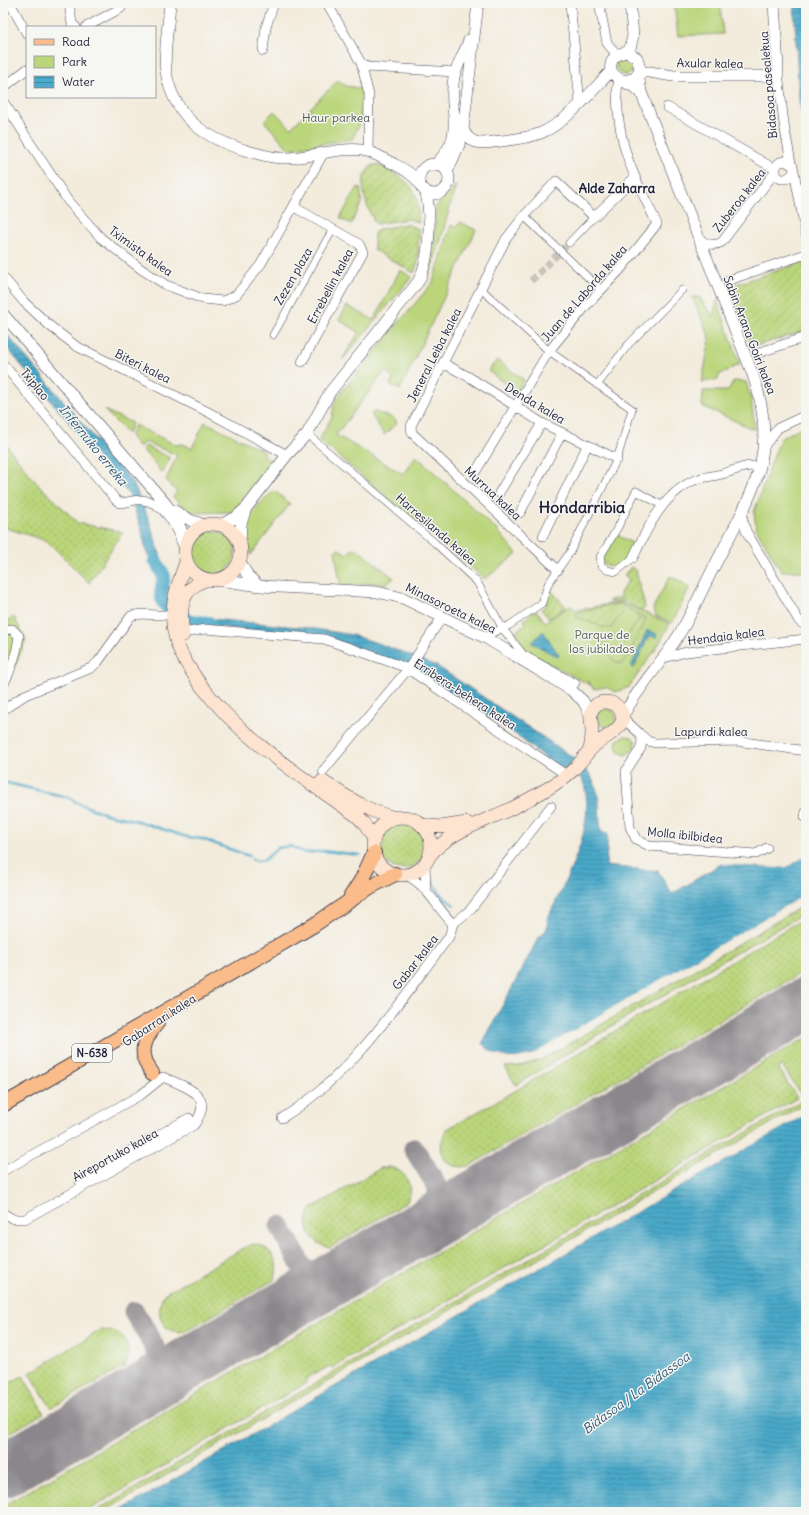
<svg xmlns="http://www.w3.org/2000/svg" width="809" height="1515" viewBox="0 0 809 1515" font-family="Delius,sans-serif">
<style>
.grass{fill:url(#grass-dots);stroke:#6e7c5a}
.park{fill:#bad57a;stroke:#6e7c5a}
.garden{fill:url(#garden-furrows);stroke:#6e7c5a}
.water{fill:url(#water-rules);stroke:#366682}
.pier{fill:#f3ebdb}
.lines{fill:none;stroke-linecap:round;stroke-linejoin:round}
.stream{stroke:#4ba9c9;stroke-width:2.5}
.river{stroke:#4ba9c9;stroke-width:14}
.taxiway{stroke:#8a868b;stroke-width:21}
.runway{stroke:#8a868b;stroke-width:53}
.pedestrian-tunnel{stroke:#c9c3bb;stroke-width:7;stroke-dasharray:7 3.5;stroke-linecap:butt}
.pedestrian-casing{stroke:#414053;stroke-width:8}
.minor-casing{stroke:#414053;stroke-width:10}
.tertiary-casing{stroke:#414053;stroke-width:12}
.secondary-casing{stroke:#414053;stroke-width:14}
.primary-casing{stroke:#414053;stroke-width:16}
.pedestrian{stroke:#fff;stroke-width:7}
.minor{stroke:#fff;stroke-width:9}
.tertiary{stroke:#fff;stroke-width:11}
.secondary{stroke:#fde4d0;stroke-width:13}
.primary{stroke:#f9bc8a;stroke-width:14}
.labels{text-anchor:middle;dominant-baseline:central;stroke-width:3;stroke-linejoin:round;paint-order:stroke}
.shield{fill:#f6f6f2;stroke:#626272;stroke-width:1}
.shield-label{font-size:11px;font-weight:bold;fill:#22223b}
.street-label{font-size:12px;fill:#22223b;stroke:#f6f6f2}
.park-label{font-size:12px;fill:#50584e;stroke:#f6f6f2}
.neighbourhood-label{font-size:13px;font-weight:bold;fill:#22223b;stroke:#f6f6f2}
.water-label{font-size:13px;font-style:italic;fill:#325874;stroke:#f6f6f2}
.district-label{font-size:16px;font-weight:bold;fill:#22223b;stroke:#f6f6f2}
</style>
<defs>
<pattern id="grass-dots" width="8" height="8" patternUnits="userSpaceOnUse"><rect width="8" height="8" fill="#bad57a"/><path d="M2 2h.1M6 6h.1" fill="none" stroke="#a0b76a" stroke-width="1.8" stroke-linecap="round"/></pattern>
<pattern id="garden-furrows" width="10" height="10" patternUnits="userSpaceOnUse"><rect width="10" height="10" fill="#bad57a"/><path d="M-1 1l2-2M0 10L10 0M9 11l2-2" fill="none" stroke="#a0b76a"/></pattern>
<pattern id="water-rules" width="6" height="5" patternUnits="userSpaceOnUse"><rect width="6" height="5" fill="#4ba9c9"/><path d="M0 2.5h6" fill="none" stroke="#3e89a4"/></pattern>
</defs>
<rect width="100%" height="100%" fill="#f6f6f2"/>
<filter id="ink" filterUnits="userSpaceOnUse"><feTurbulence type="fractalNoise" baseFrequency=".025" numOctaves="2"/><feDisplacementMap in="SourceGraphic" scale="8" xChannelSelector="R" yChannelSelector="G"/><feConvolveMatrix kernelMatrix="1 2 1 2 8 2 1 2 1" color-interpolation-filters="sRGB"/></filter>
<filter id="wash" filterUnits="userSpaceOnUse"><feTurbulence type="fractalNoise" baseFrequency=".012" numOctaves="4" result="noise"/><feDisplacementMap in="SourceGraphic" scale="16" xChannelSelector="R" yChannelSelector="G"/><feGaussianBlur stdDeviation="0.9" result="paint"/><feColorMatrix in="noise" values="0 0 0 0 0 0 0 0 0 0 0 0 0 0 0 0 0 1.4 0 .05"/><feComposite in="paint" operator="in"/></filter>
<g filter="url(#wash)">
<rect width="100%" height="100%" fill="#f3ebdb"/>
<path class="grass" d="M616 66a9 9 0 1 1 18 0a9 9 0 1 1-18 0Z
M3,441l32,40 43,42 45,9 -34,51 -42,-42 -44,-14z
M191 553a22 22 0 1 1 44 0a22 22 0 1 1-44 0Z
M14,617l12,23 -15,35 -8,6v-59z
M379 846a23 23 0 1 1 46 0a23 23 0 1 1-46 0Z
M806,904v8l-168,98 -122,75 -11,-18 14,-1 22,-6z
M806,917v53l-337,196c-26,5 -35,-16 -22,-37l68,-38z
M806,1038v54l-5,3 -19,-30 -4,3 19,30 -465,270 -2,-2 -25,13 1,4 -221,129h-82v-6z
M806,1098v5l-703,409h-9z
M389,1167c17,3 25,18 18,35l-78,46c-19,-6 -28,-23 -17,-40l69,-40z
M256,1244c17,4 25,20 18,36l-88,51c-25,5 -32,-18 -22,-37l85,-49z
M101,1330c6,1 13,0 18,4 11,7 13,23 5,33l-73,41 -21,-35z
M23,1376l21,37 -41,24v-51z"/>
<path class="park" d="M674,3h46l3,31 -45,2z
M338,80l8,6 17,3c0,18 -1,34 -11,50l-63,10 -25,-28 10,-10 17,17z
M456,185l-18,65 -10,27 5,-27 3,-43c5,-9 14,-13 20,-22z
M358,187l2,1 2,14 -11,22 -11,-6z
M460,222l16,8 -76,160 -10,-5 3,-7 -8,-7 -49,64 67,39 13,-18 81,74 20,24 -32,25 -166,-139 13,-23 2,-12 4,-9 95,-114 18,-57 6,2z
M400,270l12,7 -70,83 17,-28 -20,-12 8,-14 27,14z
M692,297h7l14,19 4,-16 23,64 -21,11 -1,5 -16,2 8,-44z
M497,360l27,20 -8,12 -28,-21z
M734,381l12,1 5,17 4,31 -53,-24 1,-15h25z
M104,410l28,13 -4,11z
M375,411c7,6 19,3 22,12l-13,12 -13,-21z
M205,422l59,29v6l10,4 -41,51 -43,1 -17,-16 4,-5 -11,-12 11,-25 -32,-13 -6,5 -9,-11 5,-11 41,20 7,-1 9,4z
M806,424v147h-25l-25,-43 -2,-16 26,-73z
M146,446l24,12 -8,15 -20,-24z
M275,491l15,13 -39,51c-1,-7 -4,-15 -5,-21 -1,-18 16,-34 29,-43z
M615,534l19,10 -11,21 -10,3 -10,-5 -1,-7z
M339,549l8,5 4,-4 6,-1 37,29 -8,6 -19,-1 -26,5 -6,-37z
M670,576l20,11 -18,36 -16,-7 -3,-8z
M621,602l49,22 -14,25 -27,38 -13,5 -10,-5 -12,2 -7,-9 5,6 -67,-35 -10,-15 2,-2 -2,-2 11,-8 -2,-4 12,-10 9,12 25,-16 6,4z
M598 718a9 9 0 1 1 18 0a9 9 0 1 1-18 0Z
M625,736l7,1 4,5 -2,7 -8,6 -7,-3 -3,-6 1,-6z"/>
<path class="garden" d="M373,165h6c33,18 39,21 40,58l-10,-4 -33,5c-9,-15 -22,-47 -3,-59z
M406,224l13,5 -1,33 -4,11 -40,-23v-17l6,-4z
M803,262l3,12v57l-54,16 -24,-60z
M631,567l5,4 9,36 -2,3 -8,-2 -10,-7 -16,1v-2l12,-2 -1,-5 9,-14 -5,-4z
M549,588l17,19 -17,12 -8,-10 5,-3z
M621,604l6,3 -16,21 -9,-1 -26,-10 1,-4 26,-7z
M628,608l18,11 -18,37 -6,8 -7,-2 -13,-16 10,-11 12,6 16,-23z"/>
<path class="water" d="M794,3h12v127l-7,-29z
M3,330l130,153 15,34 19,59h-6l-10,-14 -6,-16 -3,-15 -13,-36 -126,-152z
M190,617l119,11 43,7 34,11 51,20 137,92c30,27 23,38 27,74l7,1 -2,33 52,5 14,23 49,-30 55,4 11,-1 19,-11v38l-263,156c-22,10 -43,12 -61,-6l58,-109 5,-3 3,-7 -1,-5c19,-42 52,-95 35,-142l-30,-15 -41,-32 -91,-59 -85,-32 -125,-14h-20z
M647,630l10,4 -1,4 -7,-3 -15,33 -3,-1z
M543,631l16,24 -1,2 -26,-14z
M806,1114v398h-688z"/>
<path class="pier" d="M806,854v2l-19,11 -11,1 -55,-4 3,-1 52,3 11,-1z
M806,894v2l-275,162 -20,3 -11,-3 -11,-5 -9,-9h2l8,8 20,7 20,-3z
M806,1112v2l-690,398 1,-2z"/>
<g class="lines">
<path class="stream" d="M3,782l64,15 13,7 26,10 28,6 53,17 15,2 47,17
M252,859l5,2 7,-1 14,-12 12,-2 16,7 18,-2 36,4
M432,881c6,11 11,18 22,24"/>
<path class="river" d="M155,560l9,16 -3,18 2,8 8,9 19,11 19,1"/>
<path class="taxiway" d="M414,1149c13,22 43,55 13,75
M439,1191c9,11 21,13 33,7
M280,1226l27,50 -3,16 -11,10
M305,1270c11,10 20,11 33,6
M134,1312c12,20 39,55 15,74
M158,1357c10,9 19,10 32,6"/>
<path class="runway" d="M3,1471l803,-467"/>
</g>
</g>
<g filter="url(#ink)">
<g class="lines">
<path class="pedestrian-tunnel" d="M531,281l38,-38"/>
<g class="pedestrian-casing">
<path id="pedestrian" d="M524,216l77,74
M569,243l25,-26
M481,289l68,62 83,58 -15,50 -6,12 -41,81 -22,32 -6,19 -32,22 -22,10 -2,3
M273,335l60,-106
M597,385l31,-40 54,-55
M307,434l128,109 42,39 26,47 20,25 53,29 -5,7
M633,558l-17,14 -9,-2 -6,-5 -1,-8 18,-30 18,-36 27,15"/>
</g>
<g class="minor-casing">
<path id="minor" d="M10,3l17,31
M69,3l3,21 4,3
M327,3l34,60 8,32 -1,56
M570,3l10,100
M599,3l8,40 10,12
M86,27l35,-19 3,-5
M263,51l3,-24 8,-24
M361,63l6,4 89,5
M778,72l6,52 7,39
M3,88l24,-19
M3,101l65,100 33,37 40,31 25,16 37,14 20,2 13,-6 6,-7 19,-24 62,-110
M667,107l108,62
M793,174l-7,5h-5l-5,-4v-9l4,-4 5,-1 8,5 13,69
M294,207l65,37 4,8 -61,110
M699,239c7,5 15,8 23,3l53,-70
M3,277l21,25 26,24 26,20 132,66 79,43
M729,280l77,-26
M758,353l48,-16
M443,363l26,14 73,46 75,36
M3,364l113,136 4,3c8,0 14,-4 22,-3 24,2 35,29 42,49
M765,445l13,-17 28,-13
M476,471l73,-120 37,-45 34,-36 37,-46c-18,-39 -36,-69 -39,-114 -1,-11 -2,-19 1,-30
M499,493l43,-70
M743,510v10l3,11 53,90 7,5
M520,513l42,-80
M543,536l44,-90
M633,558c14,-30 33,-70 68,-80 8,-2 16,-2 24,-5 13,-3 22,-10 35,-5
M558,570l-146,-137 -1,-7 95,-187 18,-23 32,-35 38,36 40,-39
M3,630l9,-1 7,7c-2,18 -8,34 -16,50
M183,633l22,-4 119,10 75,26 9,4 154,103
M664,658l22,-6 120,-13
M3,710l22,-15 66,-27 7,-6 33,-46c15,-6 34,5 46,-6
M623,718l16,15 3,6 -1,9 -15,23 4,56 6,12 13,7 107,8 11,-6
M641,735l7,6 7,2 82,-2 69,10
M323,771l85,-102 35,-53
M805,817l1,-5
M425,864l1,25
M406,875c22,11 30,32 47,49
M282,1118c71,-43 117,-116 167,-181l4,-13 17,-14 81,-104
M3,1171l139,-77 21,-17
M80,1182l50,-31 59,-33
M3,1213l10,6h12l169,-94c22,-31 -7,-37 -31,-48"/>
</g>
<g class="tertiary-casing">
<path id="tertiary" d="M170,3c-1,18 -7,53 -4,69 8,46 40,67 82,79 12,3 25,8 38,7 25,0 57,-13 81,-7 10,3 18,9 27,13 11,6 19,10 26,20
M629,53l4,-17 -3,-33
M639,72h11l23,4h102l2,-2 1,-6 -4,-65
M624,81l11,-3 5,-9 -3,-11 -10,-6c-6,1 -11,2 -14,7 -11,19 18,23 28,33
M463,129c6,15 17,15 30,13 16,-2 33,-3 48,-9 26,-11 51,-42 70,-62
M419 179a15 15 0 1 1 30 0a15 15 0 1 1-30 0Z
M435,165c33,-32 12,-51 19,-88 3,-12 11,-25 15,-37
M447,172l12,-27 4,-16 15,-126
M3,314l162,189 13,19 8,20
M173,510l17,10 14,5
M220,525l15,-7 12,-11 40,-52 20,-21 23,-42 88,-110c12,-21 14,-68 7,-92
M240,543l1,-19 5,-16
M240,562l8,14 11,10
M218,580l42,6 117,6 26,6 83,40 85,52 12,11 7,13
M623,716c14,-27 35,-49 52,-75 16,-24 27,-52 41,-78 35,-69 65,-108 37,-188l-112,-283 -3,-18"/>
</g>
<g class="secondary-casing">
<path id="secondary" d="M185 552a28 28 0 1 1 56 0a28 28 0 1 1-56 0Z
M186,562c-9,24 -18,48 -11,74 4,18 15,33 25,48 42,56 101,92 157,132l7,7 10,16
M183,635c-3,-25 -4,-45 22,-55
M322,781c24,15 46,31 74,37
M373 846a29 29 0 1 1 58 0a29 29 0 1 1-58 0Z
M421,825l20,2 26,-4
M430,855c24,-28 63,-35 94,-53 18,-10 37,-20 51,-34 7,-7 12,-16 20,-23 10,-9 38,-19 24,-37 -5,-6 -15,-8 -22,-4 -10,8 -5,17 -5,28 0,6 -1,12 -2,18"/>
</g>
<g class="primary-casing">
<path id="primary" d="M351,896l11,-17 12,-26
M152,1073c-14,-19 -9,-33 5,-50
M3,1105l311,-180 56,-38 25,-13"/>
</g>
<use href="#pedestrian" class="pedestrian"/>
<use href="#minor" class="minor"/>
<use href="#tertiary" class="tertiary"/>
<use href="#secondary" class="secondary"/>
<use href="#primary" class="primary"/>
</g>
</g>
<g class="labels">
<rect class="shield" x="72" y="1044" width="40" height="18" rx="3"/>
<g class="shield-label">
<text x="92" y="1053">N-638</text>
</g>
<g class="street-label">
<text transform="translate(710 63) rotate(1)">Axular kalea</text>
<text transform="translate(768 85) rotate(-95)">Bidasoa pasealekua</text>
<text transform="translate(739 200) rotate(-52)">Zuberoa kalea</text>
<text transform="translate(141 251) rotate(36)">Tximista kalea</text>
<text transform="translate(293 276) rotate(-60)">Zezen plaza</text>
<text transform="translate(330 286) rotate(-62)">Errebellin kalea</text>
<text transform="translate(584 293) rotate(-49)">Juan de Laborda kalea</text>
<text transform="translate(750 335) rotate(69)">Sabin Arana Goiri kalea</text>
<text transform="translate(434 355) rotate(-63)">Jeneral Leiba kalea</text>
<text transform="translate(143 366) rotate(27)">Biteri kalea</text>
<text transform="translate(35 384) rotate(50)">Txiplao</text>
<text transform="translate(535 403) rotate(31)">Denda kalea</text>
<text transform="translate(493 493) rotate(43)">Murrua kalea</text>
<text transform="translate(436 529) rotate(41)">Harresilanda kalea</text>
<text transform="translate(451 608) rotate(26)">Minasoroeta kalea</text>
<text transform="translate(726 636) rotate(-7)">Hendaia kalea</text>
<text transform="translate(465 694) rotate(33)">Erribera-behera kalea</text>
<text x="711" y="731">Lapurdi kalea</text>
<text transform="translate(685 835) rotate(6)">Molla ibilbidea</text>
<text transform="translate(415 962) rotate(-52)">Gabar kalea</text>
<text transform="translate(159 1020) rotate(-33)">Gabarrari kalea</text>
<text transform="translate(115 1155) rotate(-29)">Aireportuko kalea</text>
</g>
<g class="park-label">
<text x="336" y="117">Haur parkea</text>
<text x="602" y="634">Parque de<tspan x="602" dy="14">los jubilados</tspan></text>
</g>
<g class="neighbourhood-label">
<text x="617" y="188">Alde Zaharra</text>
</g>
<g class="water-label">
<text transform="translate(93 445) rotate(51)">Infernuko erreka</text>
<text transform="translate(636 1393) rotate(-36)">Bidasoa / La Bidassoa</text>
</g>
<g class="district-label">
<text x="582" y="507">Hondarribia</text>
</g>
</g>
<rect width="809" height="1515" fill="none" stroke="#f6f6f2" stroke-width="16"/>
<rect x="26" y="26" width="130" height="72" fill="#f6f6f2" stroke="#a1a1a9"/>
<rect x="34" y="39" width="20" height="6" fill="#f9bc8a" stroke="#a1a1a9"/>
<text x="62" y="46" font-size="12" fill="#22223b">Road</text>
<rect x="34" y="56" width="20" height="12" fill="#bad57a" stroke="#a1a1a9"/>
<text x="62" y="66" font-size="12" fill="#22223b">Park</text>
<rect x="34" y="76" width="20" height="12" fill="url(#water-rules)" stroke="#a1a1a9"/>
<text x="62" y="86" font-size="12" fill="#22223b">Water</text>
</svg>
